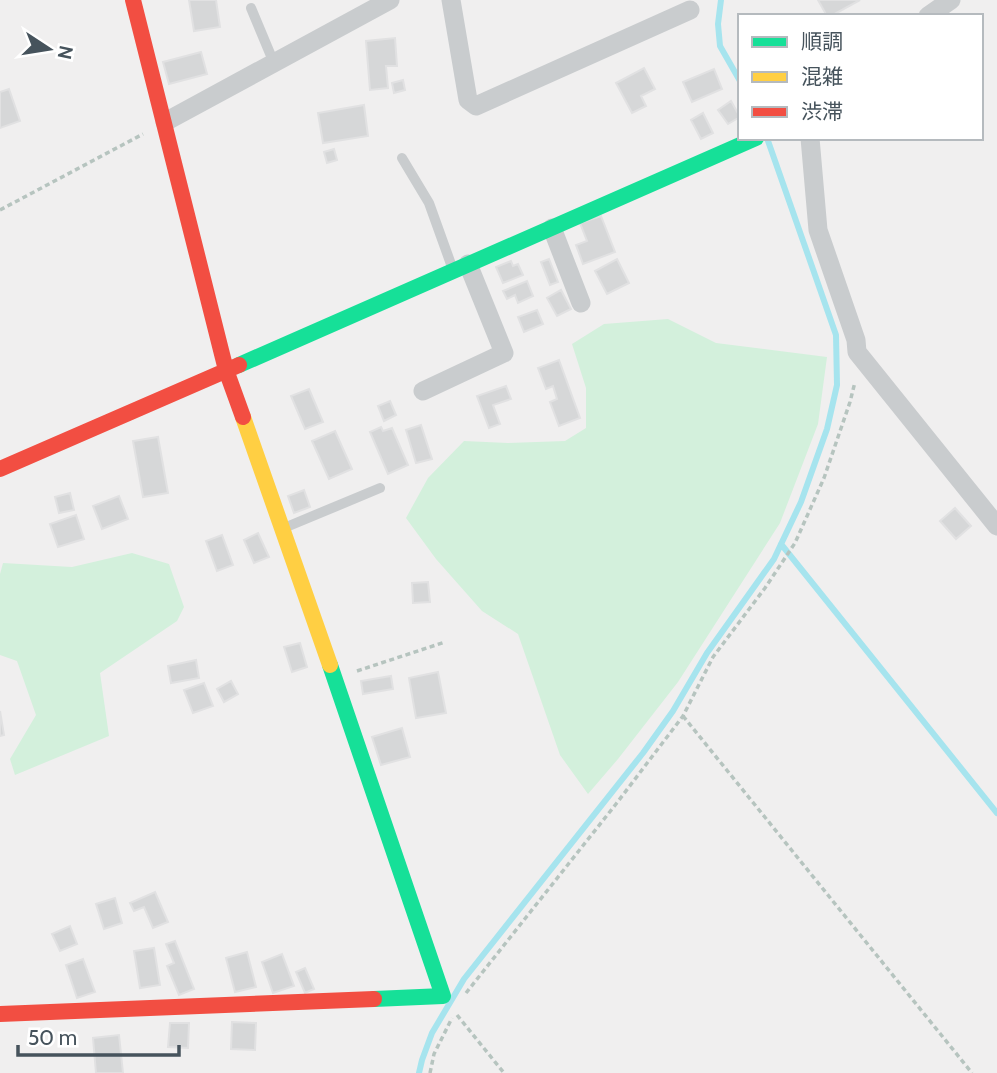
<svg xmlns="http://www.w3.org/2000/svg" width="997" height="1073" viewBox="0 0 997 1073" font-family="Cabin,'Noto Sans JP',sans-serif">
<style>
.green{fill:#d3f0dc}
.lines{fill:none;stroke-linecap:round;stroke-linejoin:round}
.stream{stroke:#a6e4ee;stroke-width:6}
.building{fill:#d6d7d8;stroke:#e1e1e2;stroke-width:2}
.path{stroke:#b6c4bf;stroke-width:3.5;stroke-dasharray:5 3.5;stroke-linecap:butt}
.lane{stroke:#c9ccce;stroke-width:10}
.street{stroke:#c9ccce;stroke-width:19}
.fast{stroke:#16e098;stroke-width:16}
.slow{stroke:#ffcf43;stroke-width:16}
.jam{stroke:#f24e42;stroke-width:16}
</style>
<rect width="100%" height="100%" fill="#f0efef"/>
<path class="green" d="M668,319l48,24 111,14 -9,67 -38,99 -102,159 -60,77 -30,35 -28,-39 -42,-121 -36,-23 -46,-52 -30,-41 22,-40 36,-37 44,2 57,-2 21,-13v-40l-14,-44 32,-20z
M132,553l37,11 15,43 -7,14 -77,52 9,63 -94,39 -5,-16 26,-44 -19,-54 -17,-6v-81l3,-11 69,4z"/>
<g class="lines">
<path class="stream" d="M721,0l-3,24 2,22 20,35
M781,544l216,269
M419,1073l3,-13 10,-27 32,-54 179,-226 30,-42 34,-58 67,-94 27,-57 26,-73 10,-44 -1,-50 -69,-197"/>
</g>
<path class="building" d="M189,0h27l4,27 -26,4z
M818,0h42l-29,16h-4z
M395,38l2,28h-11l2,22 -18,2 -4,-49z
M201,52l6,22 -38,10 -6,-22z
M644,68l11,21 -14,7 5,10 -14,7 -16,-30z
M714,69l8,20 -30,13 -9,-20z
M403,80l2,10 -11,3 -2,-10z
M9,89l11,32 -20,7v-36z
M731,101l9,16 -12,7 -10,-14z
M364,105l4,31 -45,7 -5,-30z
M703,113l10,20 -12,6 -10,-19z
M334,149l3,11 -10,3 -3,-11z
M601,216l14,36 -32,12 -7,-19 11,-4 -7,-18z
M549,259l9,23 -8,3 -9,-23z
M617,259l12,24 -22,11 -12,-23z
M511,261l2,5 5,-2 5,11 -20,8 -7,-16z
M527,281l6,15 -15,7 -3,-8 -8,4 -4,-8z
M561,290l10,19 -14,7 -10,-18z
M537,310l6,14 -19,8 -6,-15z
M559,360l21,58 -21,8 -9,-24 7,-3 -4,-13 -7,3 -8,-21z
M506,386l5,13 -18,6 7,19 -11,4 -12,-32z
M309,389l14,33 -18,7 -14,-33z
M390,401l6,14 -12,6 -6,-15z
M421,425l11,34 -16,4 -10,-33z
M381,427l2,4 9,-3 16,37 -20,9 -18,-42z
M335,431l17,38 -23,10 -17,-38z
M158,437l10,56 -25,4 -10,-56z
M304,490l6,17 -16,6 -6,-17z
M70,493l4,17 -15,3 -4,-16z
M119,496l9,23 -26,10 -9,-23z
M955,508l16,18 -15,13 -16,-18z
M76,515l8,24 -26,8 -8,-23z
M258,533l11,24 -15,6 -10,-23z
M222,535l11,30 -16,6 -11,-30z
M428,582l2,20 -17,1 -1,-20z
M300,643l7,24 -15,5 -8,-25z
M196,660l3,18 -28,5 -3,-17z
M438,672l8,41 -30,5 -7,-40z
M391,676l2,13 -30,5 -2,-13z
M231,681l7,13 -14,8 -7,-13z
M204,683l9,23 -20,7 -9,-23z
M0,711l4,24 -4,1z
M402,728l8,29 -29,8 -9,-28z
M155,892l13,30 -15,6 -9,-21 -10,4 -4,-8z
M115,898l7,25 -18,6 -8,-25z
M70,926l7,18 -17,7 -8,-17z
M175,941l19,48 -15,6 -12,-29 7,-3 -8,-19z
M154,948l6,37 -20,3 -6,-37z
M247,952l9,35 -21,5 -9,-34z
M282,954l12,32 -21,7 -11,-31z
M83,959l12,33 -18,6 -11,-33z
M305,968l9,21 -9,4 -9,-21z
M232,1022l24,1 -1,27 -24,-1z
M170,1023h19l-1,25 -20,-1z
M119,1035l4,38h-27l-3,-35z"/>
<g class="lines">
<path class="path" d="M0,210l143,-76
M357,671l88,-29
M683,716l289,357
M466,993l150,-189 67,-88 30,-59 52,-69 30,-45 29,-65 26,-76 5,-20
M457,1015l47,58
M430,1073l4,-19 18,-36"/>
<path class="lane" d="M251,8l23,55
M402,158l27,45 23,64
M284,528l96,-40"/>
<path class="street" d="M451,0l17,100 8,6 214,-96
M928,16l23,-16
M165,122l225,-122
M810,138l8,92 38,110 1,12 140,174
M552,228l29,75
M423,391l81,-38 -36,-89"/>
<path class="fast" d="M239,365l517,-227
M330,665l113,331 -69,3"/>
<path class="slow" d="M243,417l87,248"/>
<path class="jam" d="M133,0l93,370 17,47
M0,469l239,-104
M0,1014l374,-15"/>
</g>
<rect x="738" y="14" width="245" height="126" fill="#ffffff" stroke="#b5babe" stroke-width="2"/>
<rect x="752" y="37" width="35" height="10" fill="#16e098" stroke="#b5babe" stroke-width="2"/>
<text x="801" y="49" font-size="21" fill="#46535c">順調</text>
<rect x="752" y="72" width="35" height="10" fill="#ffcf43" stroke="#b5babe" stroke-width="2"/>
<text x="801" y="84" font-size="21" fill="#46535c">混雑</text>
<rect x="752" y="107" width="35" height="10" fill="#f24e42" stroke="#b5babe" stroke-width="2"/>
<text x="801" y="119" font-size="21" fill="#46535c">渋滞</text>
<g transform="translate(49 49) rotate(102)" stroke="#ffffff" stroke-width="5" paint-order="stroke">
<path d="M0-5L12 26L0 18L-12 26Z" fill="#46535c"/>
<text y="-10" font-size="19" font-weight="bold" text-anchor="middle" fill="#46535c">N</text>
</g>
<path d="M18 1045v10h161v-10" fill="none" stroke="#46535c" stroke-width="3.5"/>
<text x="28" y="1045" font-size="21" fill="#46535c" stroke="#ffffff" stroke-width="5" paint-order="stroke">50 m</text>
</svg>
